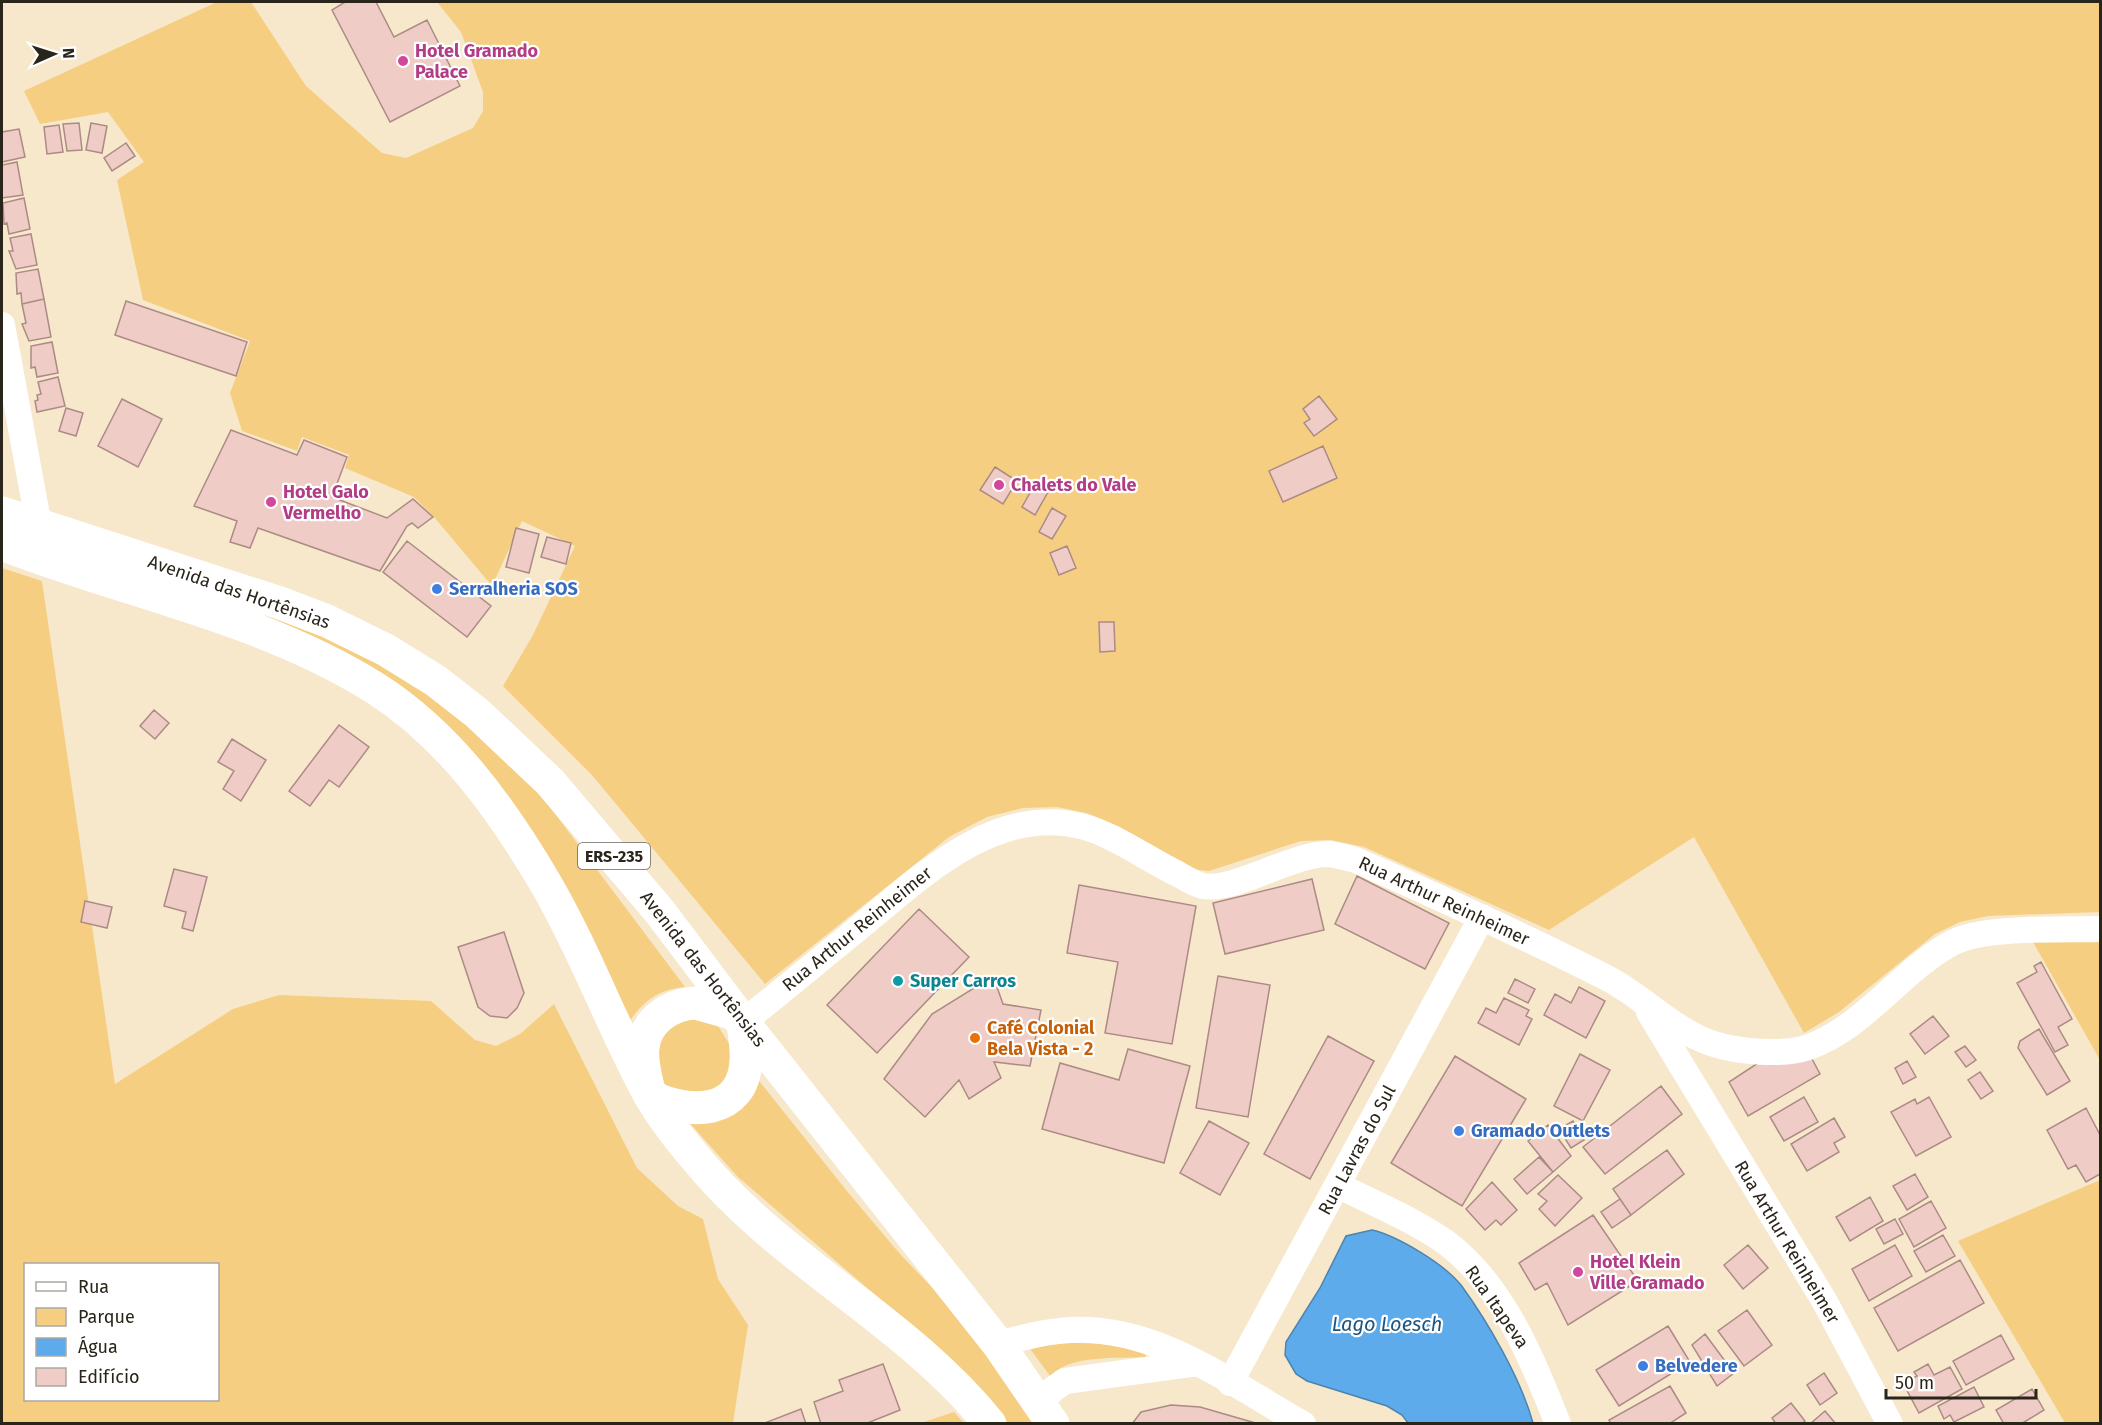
<svg xmlns="http://www.w3.org/2000/svg" width="2102" height="1425" viewBox="0 0 2102 1425" font-family="'Fira Sans',sans-serif">
<style>
.green{fill:#f5ce81;fill-rule:evenodd}
.water{fill:#5eabec;stroke:#4e83ad;stroke-width:1.5}
.building{fill:#efccc5;stroke:#ac8b85;stroke-width:1.5}
.lines{fill:none;stroke-linecap:round;stroke-linejoin:round}
.minor{stroke:#fff;stroke-width:26}
.major{stroke:#fff;stroke-width:33}
.hotel-dot{fill:#d1479c;stroke:#fff;stroke-width:2}
.shop-dot{fill:#3f7fe0;stroke:#fff;stroke-width:2}
.culture-dot{fill:#0f9aa8;stroke:#fff;stroke-width:2}
.food-dot{fill:#e8710a;stroke:#fff;stroke-width:2}
.labels{text-anchor:middle;dominant-baseline:central;stroke-width:4.5;stroke-linejoin:round;paint-order:stroke}
.shield{fill:#fff;stroke:#6a665f;stroke-width:1.5}
.shield-label{font-size:16px;font-weight:bold;fill:#2a251a}
.hotel-label{font-size:18px;font-weight:bold;fill:#b23c85;stroke:#fff;text-anchor:start}
.shop-label{font-size:18px;font-weight:bold;fill:#366cbe;stroke:#fff;text-anchor:start}
.street-label{font-size:18px;fill:#2a251a;stroke:#fff}
.culture-label{font-size:18px;font-weight:bold;fill:#0d838f;stroke:#fff;text-anchor:start}
.food-label{font-size:18px;font-weight:bold;fill:#c56008;stroke:#fff;text-anchor:start}
.water-label{font-size:20px;font-style:italic;fill:#1e5580;stroke:#fff}
</style>
<rect width="100%" height="100%" fill="#f7e8cc"/>
<path class="green" d="M217,2h34l55,84 76,67 24,5 67,-30 10,-17v-19l-22,-60 -24,-30h1663v910l-112,4 -28,6 -25,12 -96,78 -35,21 -110,-196 -145,93 -185,-83 -33,-7 -30,1 -92,30 -19,-2 -70,-42 -33,-14 -30,-6 -34,1 -36,9 -38,20 -184,147 -173,-209 -89,-89 30,-51 42,-89 -53,-25 -30,65 -58,-69 -20,-20 -69,-29 4,-13 -47,-18 -5,14 -55,-20 -12,-38 20,-52 -107,-41 -26,-120 27,-18 -36,-50 -68,12 -16,-33z
M49,541l235,76 118,55 113,93 32,38 138,184c-28,3 -42,14 -57,37l-187,-300z
M2,568l40,13 73,503 118,-75 46,-14 152,6 44,39 21,6 24,-12 34,-30 83,164 41,38 25,13 15,60 30,46 -15,98 -731,1zM26,1264h192v136h-192z
M2100,940v120l-67,-118z
M693,1018l25,8 14,22 1,12 -9,23 -22,13 -35,-9 -7,-10 -5,-27 13,-22z
M752,1072l94,118 54,64 43,45 98,124h-33l-78,-81 -192,-165 -53,-59z
M2100,1180v243h-35l-107,-182z
M1046,1342l96,3 4,12c-28,2 -75,-3 -96,19l-22,-30z
M954,1412l10,11h-43z"/>
<path class="water" d="M1372,1230c26,6 72,34 89,55 27,37 60,94 72,138h-125l-6,-8 -15,-9 -80,-25 -11,-7 -11,-19 1,-13 34,-54 26,-52z"/>
<path class="building" d="M345,2h31l18,35 33,-17 33,66 -70,36 -58,-112z
M79,123l3,27 -15,1 -4,-27z
M91,123l16,3 -5,27 -16,-3z
M59,125l4,27 -16,2 -3,-27z
M19,129l6,28 -23,5v-30z
M126,143l9,13 -23,15 -8,-13z
M17,162l6,33 -21,3v-33z
M24,198l6,31 -21,5 -2,-11 -3,1 -1,-21z
M31,234l6,31 -21,4 -7,-18h4l-3,-13z
M38,269l6,30 -22,5 -1,-11 -4,1 -1,-21z
M44,299l7,38 -22,4 -7,-17 4,-1 -4,-19z
M126,301l121,41 -11,34 -121,-41z
M52,342l6,31 -21,4 -2,-10 -4,1v-22z
M58,377l7,29 -28,6 -2,-11 3,-1 -1,-5 4,-1 -3,-12z
M1319,396l18,23 -23,17 -10,-13 6,-4 -7,-10z
M122,399l40,20 -24,48 -40,-21z
M66,408l17,5 -7,23 -17,-5z
M231,430l66,25 7,-15 43,17 -15,40 55,21 26,-19 20,18 -15,11 -6,-5 -5,3 -27,45 -122,-43 -8,20 -20,-6 7,-21 -43,-15z
M1323,446l14,32 -54,24 -14,-31z
M995,467l22,14 -14,23 -23,-14z
M1035,484l13,8 -13,23 -13,-8z
M1052,508l14,8 -14,23 -13,-7z
M516,528l23,6 -10,39 -23,-6z
M547,537l24,6 -5,21 -25,-7z
M407,541l84,65 -24,31 -84,-65z
M1067,546l9,22 -17,7 -9,-22z
M1099,622h15l1,29 -15,1z
M154,710l15,13 -14,16 -15,-13z
M339,725l30,22 -30,40 -10,-7 -19,26 -21,-15z
M232,739l34,21 -25,41 -18,-12 11,-18 -16,-9z
M174,869l33,8 -14,54 -11,-3 4,-16 -22,-6z
M1357,876l92,47 -24,46 -90,-45z
M1312,879l12,51 -99,24 -12,-51z
M1079,885l117,21 -24,138 -67,-11 13,-71 -51,-9z
M85,901l27,6 -5,21 -26,-6z
M919,909l50,48 -92,96 -50,-48z
M504,932l20,61 -7,15 -10,10 -17,-2 -12,-9 -20,-60z
M2041,962l31,57 -14,8 10,18 -13,7 -38,-69 20,-11 -3,-6z
M1218,976l52,9 -22,132 -52,-9z
M1515,979l20,10 -7,14 -20,-10z
M982,983l15,4 6,17 38,6 -11,56 -36,-4 7,16 -32,21 -10,-19 -34,37 -41,-38 48,-65z
M1579,987l26,14 -19,37 -42,-23 11,-21 16,9z
M1504,998l25,12 -3,6 6,3 -13,26 -41,-22 8,-15 10,5z
M1933,1016l16,20 -24,18 -15,-20z
M2039,1029l31,52 -23,14 -29,-47 2,-7z
M1328,1036l46,25 -64,118 -46,-25z
M1965,1046l11,14 -10,7 -11,-15z
M1128,1049l62,17 -26,97 -122,-34 18,-66 59,17z
M1580,1054l30,16 -27,51 -29,-15z
M1455,1056l71,43 -64,107 -71,-43z
M1811,1057l9,17 -72,42 -19,-34 29,-19z
M1907,1061l9,16 -13,7 -8,-16z
M1980,1072l13,19 -12,8 -13,-19z
M1661,1086l21,28 -77,60 -22,-27z
M1804,1097l14,25 -34,19 -14,-24z
M1929,1097l22,40 -35,19 -25,-44 24,-13 2,5z
M2086,1108l14,27v39l-14,8 -10,-17 -8,4 -21,-39z
M1834,1118l11,19 -11,6 5,9 -32,19 -16,-27z
M1209,1121l40,22 -29,52 -40,-22z
M1573,1121l11,19 -13,8 -12,-19z
M1548,1125l23,31 -18,16 -25,-31z
M1667,1150l17,24 -53,41 -18,-26z
M1539,1157l14,15 -26,22 -13,-15z
M1915,1174l13,23 -21,13 -14,-24z
M1558,1175l24,23 -27,28 -16,-17 8,-8 -9,-7z
M1492,1182l25,28 -16,15 -5,-5 -11,10 -19,-21z
M1870,1197l13,24 -33,20 -14,-24z
M1620,1199l11,16 -19,13 -11,-16z
M1931,1201l15,27 -32,19 -15,-28z
M1593,1215l45,66 -70,44 -21,-42 -12,7 -16,-27z
M1895,1219l8,15 -19,10 -8,-15z
M1943,1235l12,21 -29,16 -12,-21z
M1748,1245l20,23 -25,21 -19,-24z
M1895,1245l17,31 -43,25 -17,-32z
M1960,1260l24,43 -86,48 -24,-43z
M1747,1310l25,35 -28,21 -26,-35z
M1668,1326l22,36 -71,44 -23,-36z
M1705,1334l29,39 -17,13 -25,-41z
M2001,1335l13,24 -48,26 -13,-24z
M883,1364l17,46 -35,14h-44l-7,-22 29,-11 -4,-11z
M1928,1364l6,11 16,-8 12,22 -43,24 -16,-30 14,-7 -3,-4z
M1824,1373l13,20 -17,12 -13,-20z
M1670,1386l16,27 -17,11h-58l-2,-4z
M1974,1387l10,20 -30,15 -4,-7 -6,4 -6,-13z
M2032,1389l12,21 -23,14h-17l-8,-14z
M1791,1403l14,18 -3,3h-26l-4,-6z
M1171,1405l29,2 59,17h-127l9,-12z
M801,1409l5,15h-44z
M1825,1411l11,13h-26z"/>
<g class="lines">
<path class="minor" d="M2,325l37,201
M1649,1012l176,290 65,122
M743,1022c38,-30 75,-61 112,-91 62,-51 138,-127 226,-105 32,8 66,33 97,48 7,4 16,10 25,12 31,6 91,-33 126,-32 9,1 19,4 27,6 84,38 169,76 251,118 37,19 64,51 104,65 26,9 72,13 98,4 57,-21 91,-76 143,-104 31,-17 111,-13 148,-14
M1338,1185c36,19 77,35 110,59 56,43 85,117 110,180
M998,1344c24,-6 48,-13 73,-14 87,-4 159,53 232,94
M1230,1383l252,-466
M1041,1403l11,-13 13,-9 133,-18"/>
<path class="major" d="M2,513l278,90 47,18 59,29 50,31 41,32 73,69 110,130 83,110 255,322 55,80
M2,544c123,48 260,73 373,144 74,47 127,121 171,196 39,67 66,142 103,210 12,21 29,43 45,62 84,105 212,163 296,268
M696,1003l36,10 11,9c1,13 4,26 3,38 -2,56 -58,55 -96,36 -3,-15 -9,-33 -7,-48 2,-27 27,-44 53,-45z"/>
</g>
<g class="hotel-dot">
<circle cx="403" cy="61" r="6"/>
<circle cx="999" cy="485" r="6"/>
<circle cx="271" cy="502" r="6"/>
<circle cx="1578" cy="1272" r="6"/>
</g>
<g class="shop-dot">
<circle cx="437" cy="589" r="6"/>
<circle cx="1459" cy="1131" r="6"/>
<circle cx="1643" cy="1366" r="6"/>
</g>
<circle class="culture-dot" cx="898" cy="981" r="6"/>
<circle class="food-dot" cx="975" cy="1038" r="6"/>
<g class="labels">
<rect class="shield" x="578" y="843" width="72" height="26" rx="4.5"/>
<g class="shield-label">
<text x="614" y="856">ERS-235</text>
</g>
<g class="hotel-label">
<text x="415" y="51">Hotel Gramado<tspan x="415" dy="21">Palace</tspan></text>
<text x="1011" y="485">Chalets do Vale</text>
<text x="283" y="492">Hotel Galo<tspan x="283" dy="21">Vermelho</tspan></text>
<text x="1590" y="1262">Hotel Klein<tspan x="1590" dy="21">Ville Gramado</tspan></text>
</g>
<g class="shop-label">
<text x="449" y="589">Serralheria SOS</text>
<text x="1471" y="1131">Gramado Outlets</text>
<text x="1655" y="1366">Belvedere</text>
</g>
<g class="street-label">
<text transform="translate(239 592) rotate(19)">Avenida das Hortênsias</text>
<text transform="translate(1444 901) rotate(25)">Rua Arthur Reinheimer</text>
<text transform="translate(857 929) rotate(-39)">Rua Arthur Reinheimer</text>
<text transform="translate(703 969) rotate(52)">Avenida das Hortênsias</text>
<text transform="translate(1357 1150) rotate(-62)">Rua Lavras do Sul</text>
<text transform="translate(1787 1242) rotate(59)">Rua Arthur Reinheimer</text>
<text transform="translate(1497 1307) rotate(55)">Rua Itapeva</text>
</g>
<g class="culture-label">
<text x="910" y="981">Super Carros</text>
</g>
<g class="food-label">
<text x="987" y="1028">Café Colonial<tspan x="987" dy="21">Bela Vista - 2</tspan></text>
</g>
<g class="water-label">
<text x="1387" y="1324">Lago Loesch</text>
</g>
</g>
<rect width="2102" height="1425" fill="none" stroke="#2a251a" stroke-width="6"/>
<rect x="24" y="1263" width="195" height="138" fill="#ffffff" stroke="#aaa8a3" stroke-width="1.5"/>
<rect x="36" y="1282" width="30" height="9" fill="#ffffff" stroke="#aaa8a3" stroke-width="1.5"/>
<text x="78" y="1293" font-size="18" fill="#2a251a">Rua</text>
<rect x="36" y="1308" width="30" height="18" fill="#f5ce81" stroke="#aaa8a3" stroke-width="1.5"/>
<text x="78" y="1323" font-size="18" fill="#2a251a">Parque</text>
<rect x="36" y="1338" width="30" height="18" fill="#5eabec" stroke="#aaa8a3" stroke-width="1.5"/>
<text x="78" y="1353" font-size="18" fill="#2a251a">Água</text>
<rect x="36" y="1368" width="30" height="18" fill="#efccc5" stroke="#aaa8a3" stroke-width="1.5"/>
<text x="78" y="1383" font-size="18" fill="#2a251a">Edifício</text>
<g transform="translate(54 54) rotate(87)" stroke="#ffffff" stroke-width="4.5" paint-order="stroke">
<path d="M0-4.5L10 22L0 15L-10 22Z" fill="#2a251a"/>
<text y="-9" font-size="16" font-weight="bold" text-anchor="middle" fill="#2a251a">N</text>
</g>
<path d="M1886 1389v9h150v-9" fill="none" stroke="#2a251a" stroke-width="3"/>
<text x="1895" y="1389" font-size="18" fill="#2a251a" stroke="#ffffff" stroke-width="4.5" paint-order="stroke">50 m</text>
</svg>
